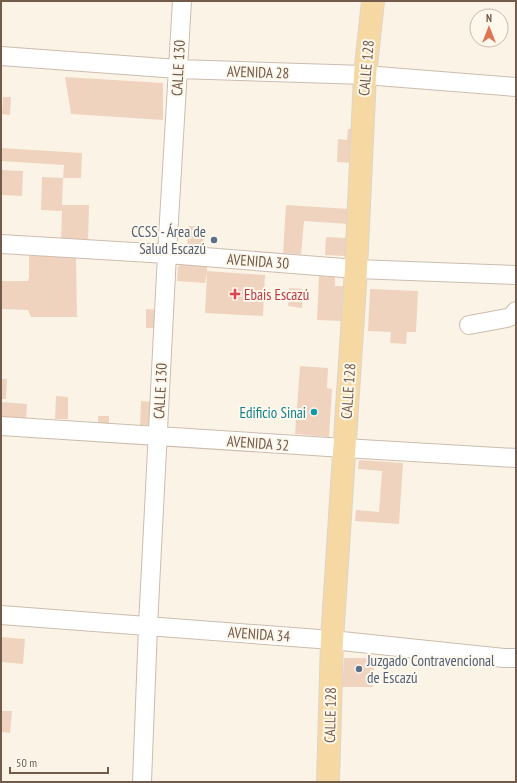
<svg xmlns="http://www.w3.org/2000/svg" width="517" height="783" viewBox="0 0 517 783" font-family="'PT Sans Narrow',sans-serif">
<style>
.building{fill:#efd3bf}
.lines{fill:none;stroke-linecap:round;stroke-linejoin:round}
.minor-casing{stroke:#cdbcad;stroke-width:20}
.major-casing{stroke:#dbd4d0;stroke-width:24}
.minor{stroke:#fff;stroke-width:18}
.major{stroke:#f6d9a2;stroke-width:22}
.service-dot{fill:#5c6f8a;stroke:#fef8ec;stroke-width:1.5}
.health-dot{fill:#e0444e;stroke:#fef8ec;stroke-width:1.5}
.culture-dot{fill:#0f9aa8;stroke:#fef8ec;stroke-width:1.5}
.labels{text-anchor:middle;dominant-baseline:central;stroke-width:4;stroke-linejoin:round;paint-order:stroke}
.street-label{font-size:15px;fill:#735b4c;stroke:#fef8ec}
.service-label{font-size:15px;fill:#4e5e75;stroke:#fef8ec;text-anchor:end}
.health-label{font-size:15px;fill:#be3a42;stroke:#fef8ec;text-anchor:start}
.culture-label{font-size:15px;fill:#0d838f;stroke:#fef8ec;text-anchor:end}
</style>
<rect width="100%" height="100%" fill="#fbf4e6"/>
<path class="building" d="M65,77l98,6v37l-92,-6z
M3,97h8l-1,18 -8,-1z
M348,129h8l-2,34 -17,-1 1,-23 9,1z
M1,148l81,5 -1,25h-18l1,-13 -63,-4z
M1,170l22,1 -1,25 -21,-1z
M42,177l21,1 -1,27h27l-1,35 -27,-1 1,-28 -21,-1z
M286,205l63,4 -1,15 -44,-3 -3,33 -18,-1z
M189,226l15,1 -1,22 -16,-1z
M326,237l21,1 -2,18 -20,-1z
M76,255l1,62h-46l-3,-7 -27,-1v-28h27l1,-4v-21z
M183,263l24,2v6l58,4 -2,41 -58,-3 2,-40 -2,10 -28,-2 1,-14z
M319,276l16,1v9h9l-1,35 -26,-1z
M289,288l14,1 -1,19 -14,-2z
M370,289l48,2 -2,41h-9l-1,12 -16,-1 1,-11 -23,-1z
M146,309l14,1v18h-14z
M300,366l28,2 -1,20 5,1 -3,48 -34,-3z
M1,379h6l-1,20h-5z
M56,396l12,1v22h-13z
M141,401l10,1 -1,23h-10z
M1,402l26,2 -1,18 -25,-1z
M98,416h11v13l-11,-1z
M359,460l44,3 -4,61 -44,-3 1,-11 23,2 3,-41 -24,-2z
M1,637l24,2 -2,25 -22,-2z
M344,658h23v3h7l-1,26h-34v-10h4z
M1,711h11l-2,22 -9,-1z"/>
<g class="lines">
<g class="minor-casing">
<path id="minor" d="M1,56l177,13 187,6 151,12
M1,244l166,10 189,15 160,6
M469,325l38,-7 5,-2 4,-5
M1,426l343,22 172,10
M1,615l331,25 172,18h12
M142,782l6,-156 19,-372 15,-253"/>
</g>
<g class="major-casing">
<path id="major" d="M328,782l4,-142 24,-371 9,-194 8,-74"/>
</g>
<use href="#minor" class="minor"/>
<use href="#major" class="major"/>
</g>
<g class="service-dot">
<circle cx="214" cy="240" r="4"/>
<circle cx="359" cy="669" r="4"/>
</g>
<path class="health-dot" d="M233 288h4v4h4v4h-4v4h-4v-4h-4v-4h4z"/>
<circle class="culture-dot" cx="314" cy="412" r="4"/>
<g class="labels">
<g class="street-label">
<text transform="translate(178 68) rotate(-87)">CALLE 130</text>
<text transform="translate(366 68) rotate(-85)">CALLE 128</text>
<text transform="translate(258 72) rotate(2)">AVENIDA 28</text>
<text transform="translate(258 261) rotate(4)">AVENIDA 30</text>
<text transform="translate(160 391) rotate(-87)">CALLE 130</text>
<text transform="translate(348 391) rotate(-86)">CALLE 128</text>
<text transform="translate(258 443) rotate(4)">AVENIDA 32</text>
<text transform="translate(259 634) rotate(4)">AVENIDA 34</text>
<text transform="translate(330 715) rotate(-89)">CALLE 128</text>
</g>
<g class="service-label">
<text x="206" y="231">CCSS - Área de<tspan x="206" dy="17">Salud Escazú</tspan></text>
<text x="367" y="660" text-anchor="start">Juzgado Contravencional<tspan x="367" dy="17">de Escazú</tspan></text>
</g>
<g class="health-label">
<text x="244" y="294">Ebais Escazú</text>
</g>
<g class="culture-label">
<text x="306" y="412">Edificio Sinai</text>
</g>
</g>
<rect width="517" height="783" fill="none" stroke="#735b4c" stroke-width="4"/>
<g transform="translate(489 28)"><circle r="19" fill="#fef8ec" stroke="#c6b9ac"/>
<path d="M0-3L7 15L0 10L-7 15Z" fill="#df7452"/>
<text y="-6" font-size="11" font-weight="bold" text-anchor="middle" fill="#735b4c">N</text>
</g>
<path d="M10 767v6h98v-6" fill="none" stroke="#735b4c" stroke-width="2"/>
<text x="16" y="767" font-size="12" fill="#735b4c" stroke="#fef8ec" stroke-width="3" paint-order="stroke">50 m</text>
</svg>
